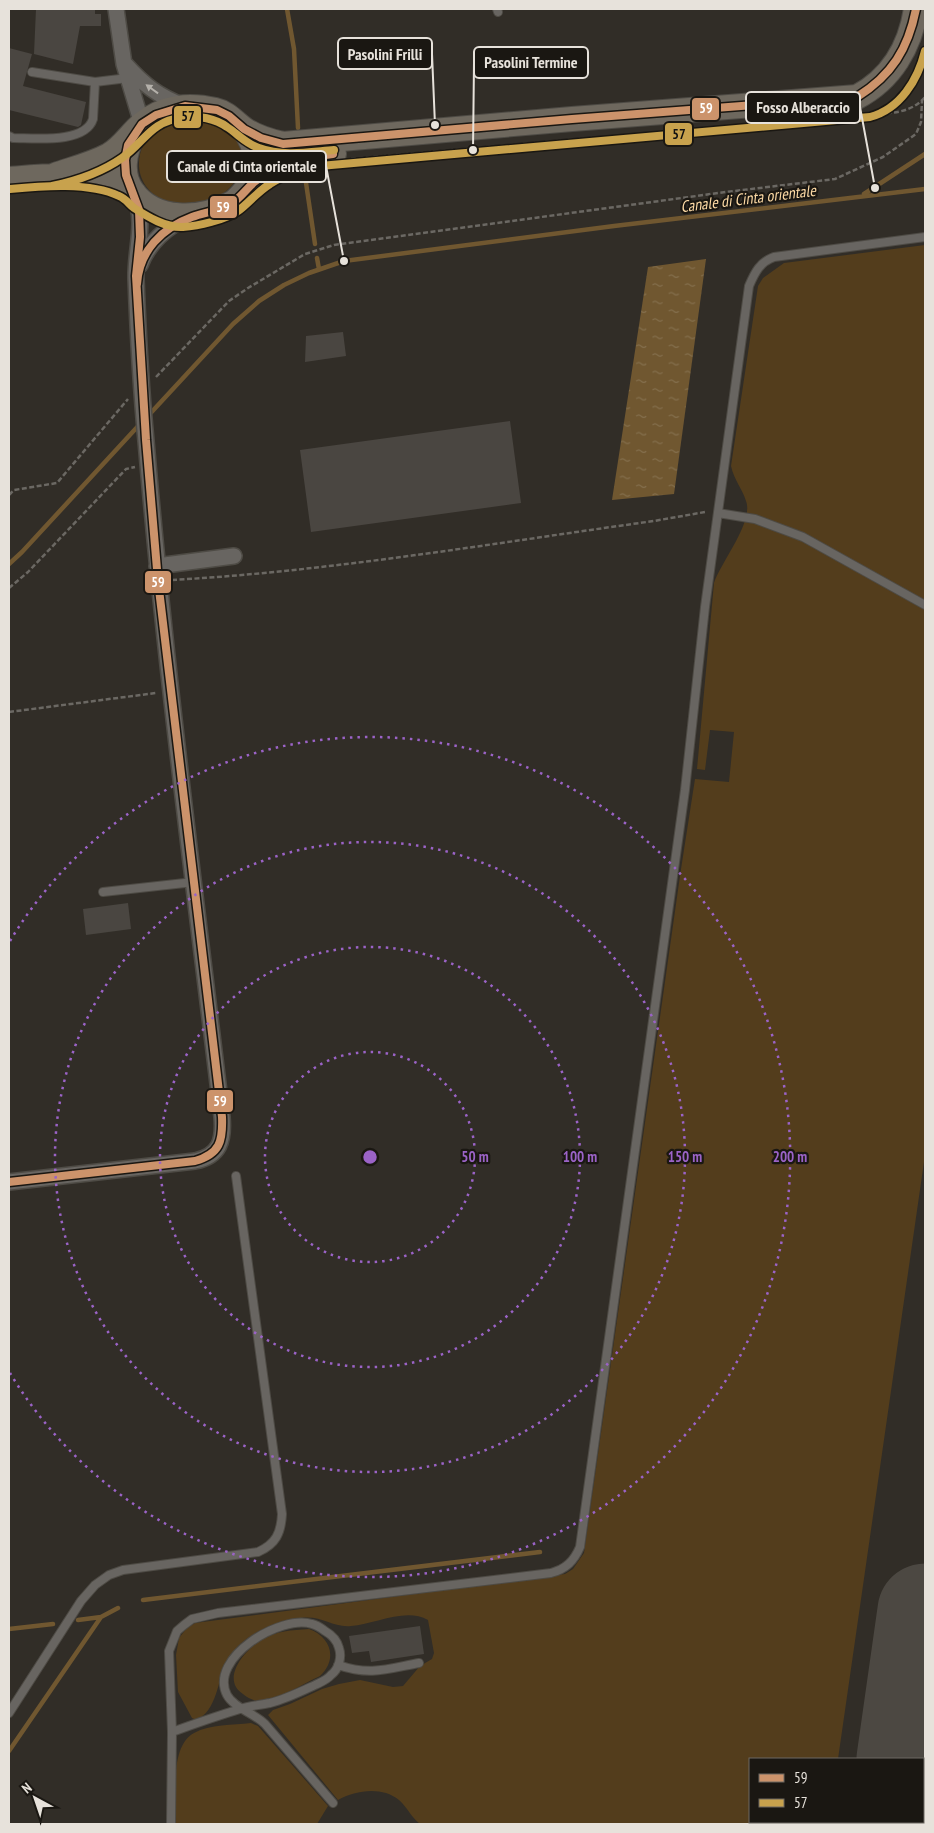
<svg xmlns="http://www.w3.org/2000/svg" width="934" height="1833" viewBox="0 0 934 1833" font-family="'PT Sans Narrow',sans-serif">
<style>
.grass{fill:#533d1c}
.water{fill:url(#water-ripples)}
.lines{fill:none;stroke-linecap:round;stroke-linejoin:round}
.stream{stroke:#705730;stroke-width:4.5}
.runway{stroke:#4c4842;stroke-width:95}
.building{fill:#4a4641}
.lane-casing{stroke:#4e4b45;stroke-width:10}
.street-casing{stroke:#4e4b45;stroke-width:18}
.primary-casing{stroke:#4e4b45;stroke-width:26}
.path{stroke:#6b6863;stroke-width:2.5;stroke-dasharray:5 2.5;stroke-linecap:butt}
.lane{stroke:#686561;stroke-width:8}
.street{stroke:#686561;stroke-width:15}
.primary{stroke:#6e685e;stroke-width:24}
.bus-1-casing{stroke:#1a1712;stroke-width:11}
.bus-2-casing{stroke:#1a1712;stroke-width:11}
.bus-1{stroke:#cc936b;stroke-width:8}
.bus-2{stroke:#c8a24d;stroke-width:8}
.oneway{fill:#b4b0aa}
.ring{fill:none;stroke:#9b63c7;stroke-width:2.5;stroke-dasharray:2.5 5}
.labels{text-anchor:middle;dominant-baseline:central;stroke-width:4.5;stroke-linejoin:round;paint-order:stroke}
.water-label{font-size:16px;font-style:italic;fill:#fedba6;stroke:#1a1712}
.centre{fill:#9b63c7;stroke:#1a1712;stroke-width:2.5}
.ring-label{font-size:15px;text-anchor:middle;font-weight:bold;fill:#9b63c7;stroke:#1a1712;stroke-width:4.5;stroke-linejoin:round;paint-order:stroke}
.leader{fill:none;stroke:#e7e2db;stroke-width:2}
.callout-dot{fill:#e7e2db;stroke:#1a1712;stroke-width:2}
.callout{fill:#1a1712;stroke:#e7e2db;stroke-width:2}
.callout-label{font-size:16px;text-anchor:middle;font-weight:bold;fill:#e7e2db}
.line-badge{stroke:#1a1712;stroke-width:2}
.badge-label{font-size:14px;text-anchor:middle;font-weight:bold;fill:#fff}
.pale-badge-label{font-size:14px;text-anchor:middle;font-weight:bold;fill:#111}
</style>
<defs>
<pattern id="water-ripples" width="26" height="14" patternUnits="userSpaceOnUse" patternTransform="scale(1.25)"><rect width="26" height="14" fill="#705730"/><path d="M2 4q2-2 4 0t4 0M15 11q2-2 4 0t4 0" fill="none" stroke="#846f4d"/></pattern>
</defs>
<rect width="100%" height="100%" fill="#312d27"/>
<path class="grass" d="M194,119c89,12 42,105 -28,82 -33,-12 -36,-53 -8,-72 10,-8 24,-9 36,-10z
M925,245v910l-87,604h-88v63h47l-3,2h-374c-9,-7 -13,-17 -21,-24 -17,-14 -43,-10 -61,0l-70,-85 5,-5 17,-6 32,-15 17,-5 21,-4 33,7 10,-1 17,-20 12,-7 2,-6 -6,-33c-22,-13 -53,4 -77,6 -20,2 -31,-13 -55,-7 -27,5 -56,17 -69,42 -9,17 -10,51 -31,59l-4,-2 -14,-26 -2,-37 3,-17 7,-9 9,-6 370,-49 8,-5 11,-16 97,-684 14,-90 34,3 5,-50 -24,-2 -5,40 -8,-1 17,-186c7,-21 40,-61 32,-82 -4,-13 -12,-21 -15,-35l27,-180 5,-8 21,-15z
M309,1629c22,8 29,30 11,47 -16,7 -46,27 -63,25 -5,-1 -11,-4 -14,-7 -23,-15 2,-44 18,-54 15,-9 31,-10 48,-11z
M251,1723l7,3 70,80 -11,18h-141c0,-23 -7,-78 18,-91 16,-9 39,-8 57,-10z"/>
<path class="water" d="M706,259l-32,235 -62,6 36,-233z"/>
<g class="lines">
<path class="stream" d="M287,9l7,40 4,79
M305,176l10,68
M864,194l61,-40
M317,258l2,11
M147,417l86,-93 26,-23 25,-16 25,-12 35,-12 270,-35 311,-37
M9,564l13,-12 118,-128
M143,1600l397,-48
M78,1620l23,-3 17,-9
M9,1629l44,-5
M9,1751l92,-134"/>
<path class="runway" d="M904,1759l21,-148"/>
</g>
<path class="building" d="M36,9h59v5h6v12h-21l-7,38 -39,-10z
M9,48l23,6 -9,32 63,16 -5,23 -3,2 -69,-17z
M343,332l3,24 -41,6 1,-26z
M510,421l11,82 -210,29 -11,-82z
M128,903l3,26 -45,6 -3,-26z
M420,1626l4,28 -53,8 -2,-11 -17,2 -3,-17z"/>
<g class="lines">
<g class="lane-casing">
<path id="lane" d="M497,9l1,3
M32,72l63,10 33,-4
M9,136l4,2c21,0 72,6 80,-19l2,-37
M718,513l37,6 48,18 122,68
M103,892l91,-10
M338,1665c32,11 49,4 81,-2
M9,1713l72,-112 14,-16 14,-10 14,-5 135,-18c18,-8 23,-19 24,-38l-46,-338
M172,1732c22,-8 45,-16 68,-23 9,-3 20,-4 30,-6 16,-4 30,-11 45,-18 6,-3 12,-5 16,-10 8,-6 11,-18 8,-27 -2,-8 -7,-13 -14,-17 -4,-3 -8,-6 -13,-7 -31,-10 -104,34 -85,71 7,13 27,18 38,29l68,79
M171,1824l1,-92 -3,-81 8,-20 7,-6 8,-6 26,-6 333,-40c15,-4 23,-12 29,-26l105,-757 20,-183 44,-321c6,-14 11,-24 25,-29l151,-20"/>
</g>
<g class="street-casing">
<path id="street" d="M116,9l8,55 18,60
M126,65c18,20 32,31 58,41
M140,265c8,-21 27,-40 49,-47
M157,566l77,-10
M9,1182l186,-21c25,-5 29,-21 27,-44 -27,-225 -57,-450 -76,-676 -5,-53 -8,-108 -10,-162 -1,-28 10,-56 -1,-83"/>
</g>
<g class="primary-casing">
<path id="primary" d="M244,129c14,21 15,35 4,58
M134,134c-10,18 -14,41 -1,58 22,30 67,28 97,12 9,-4 13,-13 20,-18 12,-9 25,-17 39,-23 14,-6 30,-8 45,-9
M55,175c17,-6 37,-11 54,-20 14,-8 21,-21 33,-31 21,-18 48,-20 73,-14 13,3 19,12 29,19 12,8 25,12 39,15l289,-25 285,-22c34,-18 53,-50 59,-88
M9,179c39,-3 91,-9 125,14"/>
</g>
<path class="path" d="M864,115c22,-2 46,0 61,-18
M351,159l241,-21
M156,377l73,-76 19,-13 57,-34 29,-9 392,-53 109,-13 48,-22 33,-23 5,-12 1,-21
M9,495l5,-5 43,-7 71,-84
M172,580c161,-9 322,-37 482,-59l51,-9
M9,588l19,-16 98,-103 9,-2
M9,712l147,-19"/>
<use href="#lane" class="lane"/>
<use href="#street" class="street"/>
<use href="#primary" class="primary"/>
<g class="bus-1-casing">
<path id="bus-1" d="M137,284c2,-33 25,-56 55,-67 13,-5 28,-6 40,-14 10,-6 16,-17 25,-23 23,-16 49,-23 76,-26
M9,1182l186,-21c25,-7 28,-20 27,-44l-64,-536 -12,-141 -10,-164 4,-39 -1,-27 -13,-35 -1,-15 3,-15 14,-21 14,-9 29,-9 32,4 12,6 15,13 17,9 22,6 289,-25 285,-22c35,-22 51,-48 59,-88"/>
</g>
<g class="bus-2-casing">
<path id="bus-2" d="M52,186c24,-5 50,-14 70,-28 24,-17 27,-36 62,-41 14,-2 32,2 43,10 11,7 19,17 32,21 24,9 50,4 75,2
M10,189c32,-3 80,-7 109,7 6,2 10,8 15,12 14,9 32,20 49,19 15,-1 42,-7 55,-16 11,-8 19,-19 32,-27 15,-10 32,-14 50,-18l550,-49c30,-8 48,-37 55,-66"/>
</g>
<use href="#bus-1" class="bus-1"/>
<use href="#bus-2" class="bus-2"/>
</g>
<defs><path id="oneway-solid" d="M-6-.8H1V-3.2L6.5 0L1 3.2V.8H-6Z" transform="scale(1.25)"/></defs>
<use class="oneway" href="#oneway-solid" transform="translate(152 89) rotate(-144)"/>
<g class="ring">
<circle cx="370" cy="1157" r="105"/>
<circle cx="370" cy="1157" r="210"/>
<circle cx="370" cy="1157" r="315"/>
<path d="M10 941A420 420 0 1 1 10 1373"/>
</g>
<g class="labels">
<g class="water-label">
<text transform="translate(748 198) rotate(-7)">Canale di Cinta orientale</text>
</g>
</g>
<circle cx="370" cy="1157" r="8" class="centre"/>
<g class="ring-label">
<text x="475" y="1162">50 m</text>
<text x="580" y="1162">100 m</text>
<text x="685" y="1162">150 m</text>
<text x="790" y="1162">200 m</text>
</g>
<path class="leader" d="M435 125L432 54M473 150L474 63M875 188L860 107M344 261L326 166"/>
<g class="callout-dot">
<circle cx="435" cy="125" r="5"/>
<circle cx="473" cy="150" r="5"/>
<circle cx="875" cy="188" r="5"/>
<circle cx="344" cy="261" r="5"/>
</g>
<g class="callout">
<rect x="338" y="38" width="94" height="31" rx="5"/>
<rect x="474" y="47" width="114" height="31" rx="5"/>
<rect x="746" y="92" width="114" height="31" rx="5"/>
<rect x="167" y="151" width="159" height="31" rx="5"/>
</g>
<g class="callout-label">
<text x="385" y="60">Pasolini Frilli</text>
<text x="531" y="68">Pasolini Termine</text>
<text x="803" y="113">Fosso Alberaccio</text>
<text x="247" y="172">Canale di Cinta orientale</text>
</g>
<g class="line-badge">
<rect x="691" y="97" width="29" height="24" rx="5" fill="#cc936b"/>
<rect x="173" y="105" width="29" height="24" rx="5" fill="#c8a24d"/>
<rect x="664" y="122" width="29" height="24" rx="5" fill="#c8a24d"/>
<rect x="209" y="195" width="29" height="24" rx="5" fill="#cc936b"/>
<rect x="144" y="570" width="28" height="24" rx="5" fill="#cc936b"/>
<rect x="206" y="1089" width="28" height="24" rx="5" fill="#cc936b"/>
</g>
<g class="badge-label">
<text x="706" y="113">59</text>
<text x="223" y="212">59</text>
<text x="158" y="587">59</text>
<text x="220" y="1106">59</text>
</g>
<g class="pale-badge-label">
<text x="188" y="121">57</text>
<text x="679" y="139">57</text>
</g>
<rect width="934" height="1833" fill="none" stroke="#e7e2db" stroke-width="20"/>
<rect x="749" y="1758" width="175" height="65" fill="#1a1712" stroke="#6c6862"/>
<rect x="759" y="1774" width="25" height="8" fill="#cc936b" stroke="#6c6862"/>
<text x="794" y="1783" font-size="15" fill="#e7e2db">59</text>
<rect x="759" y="1799" width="25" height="8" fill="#c8a24d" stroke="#6c6862"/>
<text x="794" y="1808" font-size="15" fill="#e7e2db">57</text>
<g transform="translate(35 1798) rotate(320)" stroke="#1a1712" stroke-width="4" paint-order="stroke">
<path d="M0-4L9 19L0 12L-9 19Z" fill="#e7e2db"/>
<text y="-8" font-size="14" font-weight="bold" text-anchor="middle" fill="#e7e2db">N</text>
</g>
</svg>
